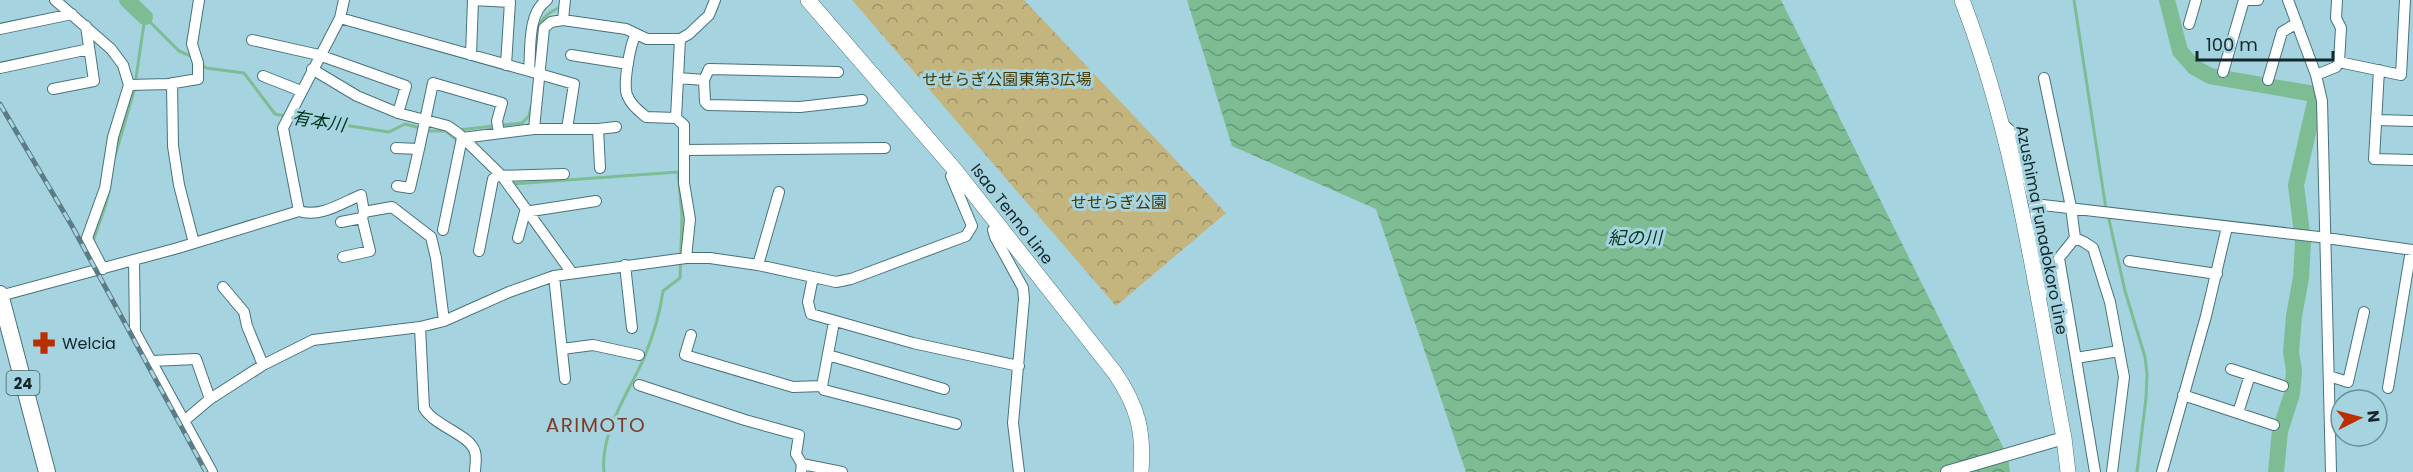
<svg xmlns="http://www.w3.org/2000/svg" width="2413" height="472" viewBox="0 0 2413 472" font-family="Poppins,'Noto Sans JP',sans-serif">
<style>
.park{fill:url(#park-crowns)}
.water{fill:url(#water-waves)}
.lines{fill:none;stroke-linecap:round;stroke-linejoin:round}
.stream{stroke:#7ebc93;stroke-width:3}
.river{stroke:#7ebc93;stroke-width:16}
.minor-casing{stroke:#47737d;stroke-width:12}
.tertiary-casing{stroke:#47737d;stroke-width:14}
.secondary-casing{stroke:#47737d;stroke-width:16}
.trunk-casing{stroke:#47737d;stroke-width:18}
.minor{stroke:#fff;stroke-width:10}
.tertiary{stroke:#fff;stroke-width:12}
.secondary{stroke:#fff;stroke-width:15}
.trunk{stroke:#fff;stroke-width:16}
.rail-casing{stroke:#5b7c84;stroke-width:5}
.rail{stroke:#a5d4e0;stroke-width:3;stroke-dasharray:9;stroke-linecap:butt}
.labels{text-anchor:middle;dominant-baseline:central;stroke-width:6;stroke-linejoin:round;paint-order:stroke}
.shield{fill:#a5d4e0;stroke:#405b61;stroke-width:1.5}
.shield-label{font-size:15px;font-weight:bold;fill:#14272b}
.park-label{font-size:16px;fill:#463a03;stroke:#a5d4e0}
.street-label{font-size:16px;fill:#14272b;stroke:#a5d4e0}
.poi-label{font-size:16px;fill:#14272b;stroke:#a5d4e0;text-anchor:start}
.water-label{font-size:18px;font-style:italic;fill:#02361c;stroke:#a5d4e0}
.quarter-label{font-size:20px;letter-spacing:1.5px;fill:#7f3a29;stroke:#a5d4e0}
</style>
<defs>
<pattern id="park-crowns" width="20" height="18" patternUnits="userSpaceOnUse" patternTransform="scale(1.5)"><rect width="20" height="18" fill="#c4b57f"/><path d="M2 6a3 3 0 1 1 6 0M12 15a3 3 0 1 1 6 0" fill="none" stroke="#9e9368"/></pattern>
<pattern id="water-waves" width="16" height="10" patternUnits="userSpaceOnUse" patternTransform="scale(1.5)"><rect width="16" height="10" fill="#7ebc93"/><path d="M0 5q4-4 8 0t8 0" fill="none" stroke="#669978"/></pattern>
</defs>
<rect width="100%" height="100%" fill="#a5d4e0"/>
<path class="park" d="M852,0h172l202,213 -110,93z"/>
<path class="water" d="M1187,0h594l227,457 2,15h-544l-90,-263 -144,-63z"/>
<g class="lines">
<path class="stream" d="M2074,0l32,209
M145,17l34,34 14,6
M539,29c1,-12 13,-18 23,-23
M201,63l5,5 38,5 31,41 10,2
M291,117l98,15 16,-8 26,7h17
M458,130l64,-7 7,-7 2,-9
M446,131l13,11
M115,156l19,-65 11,-74
M512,184l166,-12 4,45 -2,61 -17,13c-3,23 -10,45 -19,67 -16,36 -44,74 -40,114
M2108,215l17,76 20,66 2,17 -1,24 -9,74
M93,241l13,-37 4,-18"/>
<path class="river" d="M127,0l18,17
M2167,0l13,51 14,16 16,9 104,18 1,8 -19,83 7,57 -2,36 -7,38 -3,36 3,19 -2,23 -12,37 -4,41"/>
<g class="minor-casing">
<path id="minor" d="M55,0l56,49 12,16 6,20 -16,52 -8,51 -18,50 16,31
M547,0c-20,13 -16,50 -18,71l45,13 -7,45
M2244,0h14
M2288,0l28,75 6,26 9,371
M2337,0l-1,18 5,10 -2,34
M340,18l189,53
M563,20l2,-20
M2189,24l7,-24
M0,29l72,-15
M636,34c-6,10 -13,50 -9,61 4,10 11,15 19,22l30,1 8,7v58l6,36 -4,39
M252,40l67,15 87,31 -8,27
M471,55l2,-55 37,2 -4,63
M571,55l57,9
M0,68l89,-19
M312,69l45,27 41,17 50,13 11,8 43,42 70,97
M2379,70l-5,89 39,1
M2223,72l21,-72
M2316,75l20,-8 3,-5 62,13 4,-75
M263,76l38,15
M678,78l26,2 5,-11 129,3
M2044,78l27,129 4,31 -16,20 36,214
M704,80l1,22 3,3 92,2 62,-7
M2268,80l14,-48 15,-9
M172,83l1,63 6,39 15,58
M129,85l39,-1 30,-5v-16l-6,-19 7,-44
M53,89l41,-8 -8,-55
M676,118l4,-79
M2376,120l37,1
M2002,123l14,13 18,68
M534,129l10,-101 7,-6 12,-2 63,9 21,10h33l9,-5 20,-19 6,-15
M598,129l18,-2
M396,148l23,1 14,-66 69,20 -5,18 2,12
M684,150l201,-2
M397,186l13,2 9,-39
M299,211c21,7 43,-8 62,-16l3,17
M341,222l21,-4 2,-6 28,-5 39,30 5,21 8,63
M443,230l19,-92 72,-9h64l2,39
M993,230l2,7 28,51 1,11 -11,124 6,49
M518,238l7,-26 71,-11
M2075,238l9,4 9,6 17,54 14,75 -12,95
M479,251l14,-72 4,-3 67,-2
M343,257l27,-6 -8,-33
M134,260l1,72 49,89
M2129,261l88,13
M625,265l7,63
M758,265l21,-73
M554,276l11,103
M813,277l-5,25 3,12 102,29 106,23
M223,287l21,25 3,14 16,39
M0,296l178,-48 121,-37 -16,-83 57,-110 4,-18
M2038,298l6,-5 2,-6 -12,-83 285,33 94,13
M834,322l-12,64 2,4 132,34
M420,327l4,81c11,19 46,26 51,44 2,6 0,14 0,20
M691,335l-6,20 108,32 29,-1
M562,349l31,-4 46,10
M828,355l116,34
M2076,358l43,-7
M151,361l45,-2 14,40
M2231,369l52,17
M2329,376l19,6 16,-70
M639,385l106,35 54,15 -3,19 6,10 -1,8
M2388,388l23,-138
M2183,395l91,30
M2238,413l12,-38
M802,464l40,8
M212,472l-28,-51 26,-22 53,-34 50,-25 107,-13 24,-6 65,-29 45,-16 132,-18h24l48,7 78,17 15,-3 115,-43 6,-10 -21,-50 4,-6
M2162,472l44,-156 21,-89"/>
</g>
<g class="tertiary-casing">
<path id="tertiary" d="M1947,472l117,-34"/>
</g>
<g class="secondary-casing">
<path id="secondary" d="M808,0l147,170 160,203c23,34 29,58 26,99
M1962,0c54,140 74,291 102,438l4,34"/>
</g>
<g class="trunk-casing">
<path id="trunk" d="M0,294l47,178"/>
</g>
<use href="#minor" class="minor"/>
<use href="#tertiary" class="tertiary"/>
<use href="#secondary" class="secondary"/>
<use href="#trunk" class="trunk"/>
<g class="rail-casing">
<path id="rail" d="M0,104l72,122 134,246"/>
</g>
<use href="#rail" class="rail"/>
</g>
<defs>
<g id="pharmacy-bare" transform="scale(1.8)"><path d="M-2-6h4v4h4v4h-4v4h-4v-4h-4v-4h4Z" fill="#b92f02" stroke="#a5d4e0" stroke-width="2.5" paint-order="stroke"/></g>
</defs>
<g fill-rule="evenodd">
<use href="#pharmacy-bare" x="44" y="343"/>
</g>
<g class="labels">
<rect class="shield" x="6.5" y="371" width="33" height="24" rx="4.5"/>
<g class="shield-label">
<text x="23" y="383">24</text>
</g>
<g class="park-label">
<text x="1007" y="79">せせらぎ公園東第3広場</text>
<text x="1119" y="202">せせらぎ公園</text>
</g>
<g class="street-label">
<text transform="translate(1012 214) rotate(52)">Isao Tenno Line</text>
<text transform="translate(2042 230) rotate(79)">Azushima Funadokoro Line</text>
</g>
<g class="poi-label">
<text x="62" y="343">Welcia</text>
</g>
<g class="water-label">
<text transform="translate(319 121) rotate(9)">有本川</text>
<text x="1635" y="237">紀の川</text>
</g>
<g class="quarter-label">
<text x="596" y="425">ARIMOTO</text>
</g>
</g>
<g transform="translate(2359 418) rotate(84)"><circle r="28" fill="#a5d4e0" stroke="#6b8f98" stroke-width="1.5"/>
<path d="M0-4.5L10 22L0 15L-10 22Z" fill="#b92f02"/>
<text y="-9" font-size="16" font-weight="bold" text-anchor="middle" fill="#14272b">N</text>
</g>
<path d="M2197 51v9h136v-9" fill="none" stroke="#14272b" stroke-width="3"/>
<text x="2206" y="51" font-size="18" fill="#14272b" stroke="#a5d4e0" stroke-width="4.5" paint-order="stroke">100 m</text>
</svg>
